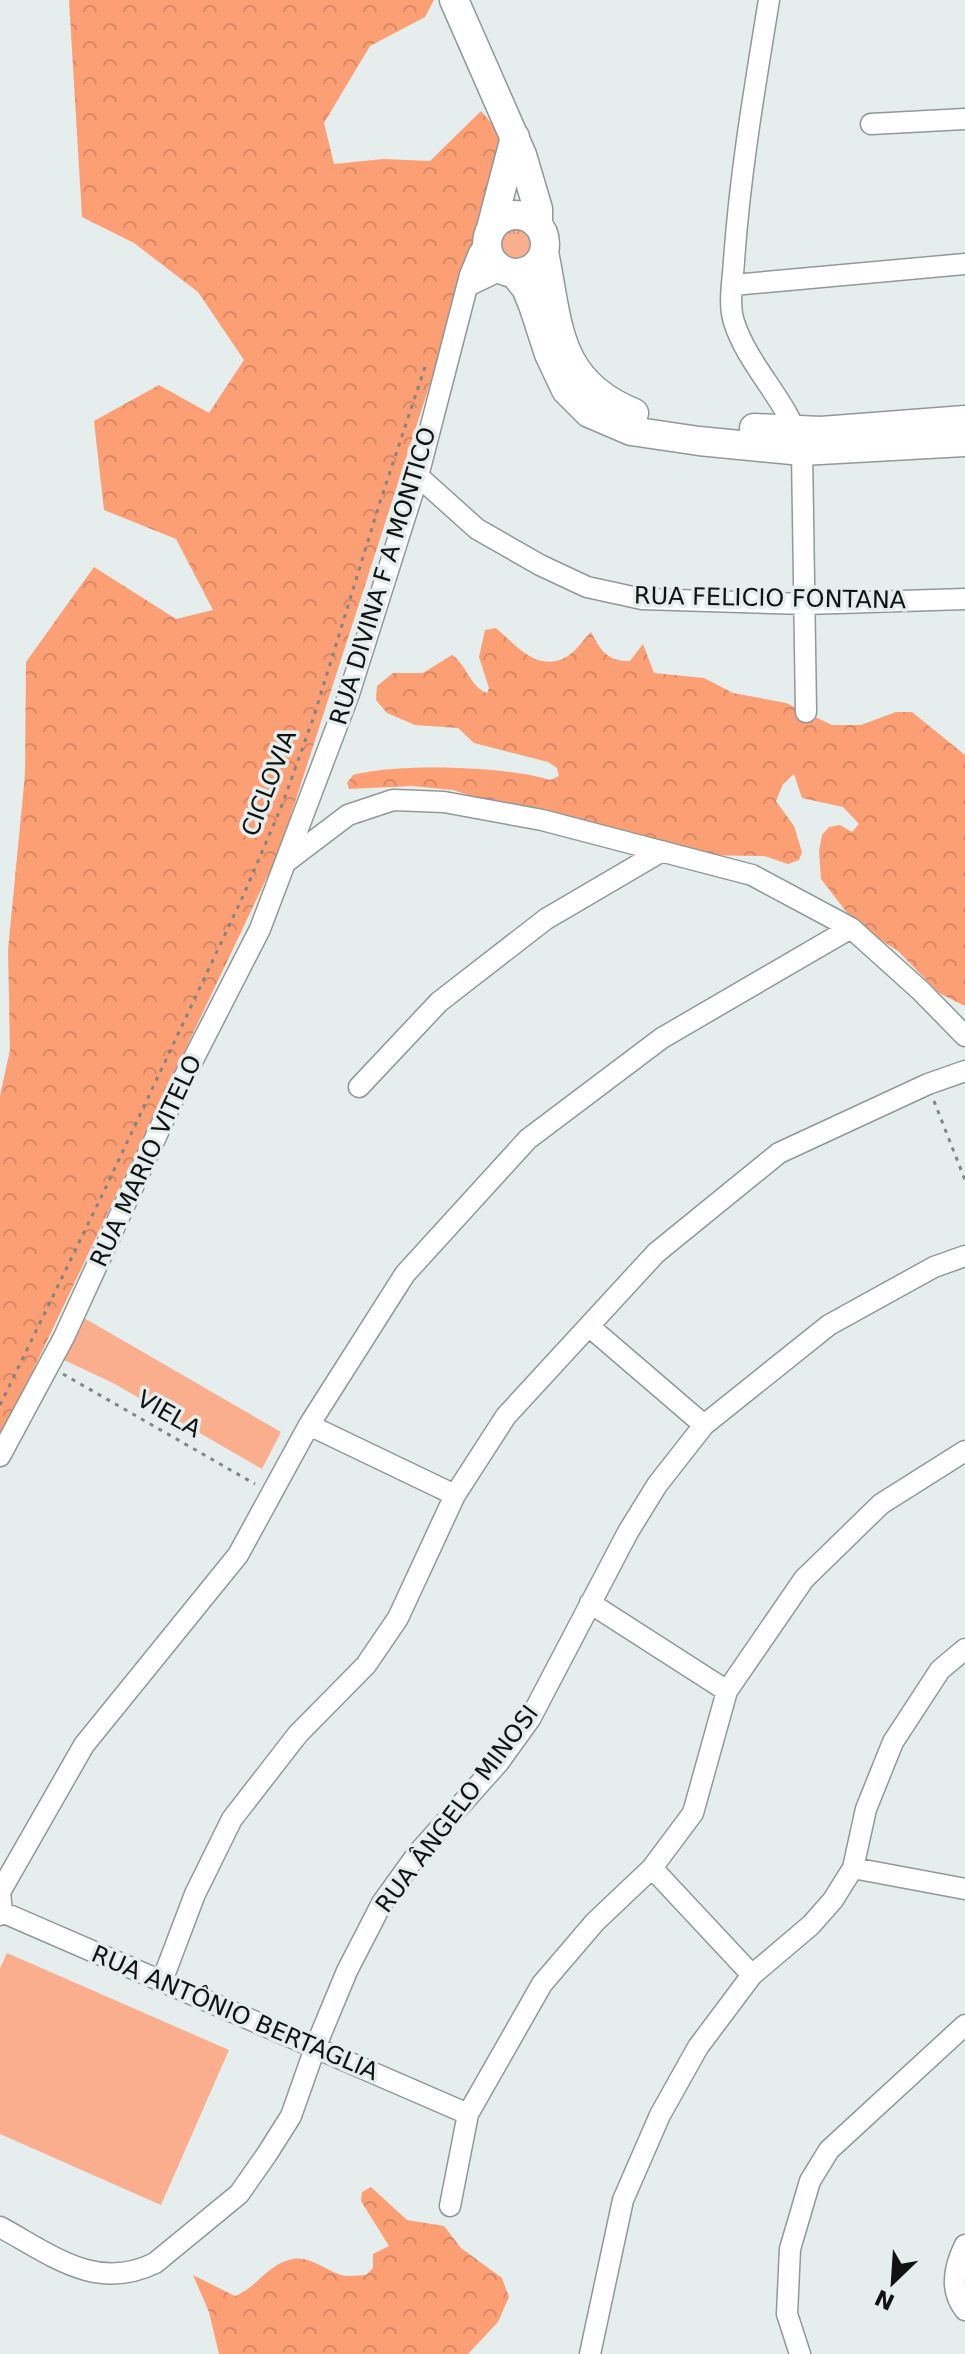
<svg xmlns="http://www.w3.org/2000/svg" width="965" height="2354" viewBox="0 0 965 2354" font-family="'DejaVu Sans',sans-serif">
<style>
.grass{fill:url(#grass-tufts)}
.forest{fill:url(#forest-crowns)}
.green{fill:#faae8e}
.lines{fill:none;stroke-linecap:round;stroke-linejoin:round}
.minor-casing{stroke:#919898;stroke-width:23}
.secondary-casing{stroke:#919898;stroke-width:31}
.path{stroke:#808585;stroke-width:3;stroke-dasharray:4 6;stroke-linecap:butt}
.minor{stroke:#fff;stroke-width:20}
.secondary{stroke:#fff;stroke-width:28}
.labels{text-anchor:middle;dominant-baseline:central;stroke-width:7;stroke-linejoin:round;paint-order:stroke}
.street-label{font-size:24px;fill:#111313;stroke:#e5eded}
</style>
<defs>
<pattern id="grass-tufts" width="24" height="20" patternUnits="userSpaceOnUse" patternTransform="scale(2)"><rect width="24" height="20" fill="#faae8e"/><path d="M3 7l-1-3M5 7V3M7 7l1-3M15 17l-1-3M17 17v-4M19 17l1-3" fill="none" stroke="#d5957a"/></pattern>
<pattern id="forest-crowns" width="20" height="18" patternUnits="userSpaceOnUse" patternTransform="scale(2)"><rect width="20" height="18" fill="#fd9f75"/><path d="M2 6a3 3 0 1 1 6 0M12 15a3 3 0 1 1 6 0" fill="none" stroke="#d88864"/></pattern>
</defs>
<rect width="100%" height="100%" fill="#e5eded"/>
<path class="grass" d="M499 246a19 19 0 1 1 38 0a19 19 0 1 1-38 0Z"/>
<path class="forest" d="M69,0h365l-9,17 -55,29 -46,77 10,41 49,-5 47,2 51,-50 27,31 -229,710 -270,569 -9,14v-339l10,-46 -2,-100 17,-176 1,-112 68,-95 82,52 37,-9 -37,-71 -72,-29 -10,-89 65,-36 50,28 35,-53 -46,-68 -64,-49 -52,-26z
M496,628c21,18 42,46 72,28 8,-5 16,-17 23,-24 9,18 17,30 39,29l13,-17 11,29 50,5 29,15 53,10 46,22h29l35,-13h16l53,43v251l-26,-13 -41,-42 -43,-28 -34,-44 -2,-28 3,-16 7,-8 11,-2 12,7 7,-8 -16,-17 -41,-9 -8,-24 -11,10 -7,17 18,25 8,26 -3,8 -11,4 -24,-8 -74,-1 -90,-17 -147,-48 -41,-4 -63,3 -2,-6 6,-8c43,-12 154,-9 197,5l9,-4 -2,-8 -9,-6 -74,-19 -16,-15 -43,-3 -28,-12 -11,-13 1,-14 16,-13h30l29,-18c15,10 18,32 35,38l2,-5 -10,-31 6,-27z
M371,2187l36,33 37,6 17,22 41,30 7,19 -11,25 -30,32h-249l-10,-42 -16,-37 42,21c23,-9 33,-33 58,-37 17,-3 32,11 48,16 8,2 18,0 25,0l7,-7v-14l16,-8 -28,-45 1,-9z"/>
<path class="green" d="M84,1318l197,114 -19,37 -149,-86 -49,-23z
M7,1953l222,97 -68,155 -161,-71v-166z"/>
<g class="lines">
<g class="minor-casing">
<path id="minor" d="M769,0c-14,86 -29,173 -35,261 -1,19 -6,42 0,61 15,47 57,81 68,129l4,261
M871,124l94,-5
M733,285l232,-21
M468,286l35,-17
M418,476l59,53 63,36 47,22 55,12 164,5 159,-5
M286,862l62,-47 45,-15 51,2 98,18 210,55 99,53 70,63 44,45
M359,1087l80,-85 107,-83 116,-68
M591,1328l113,97
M309,1425l146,70
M0,1456l64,-119 112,-244 84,-164 89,-235 69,-218 52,-201 9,-22 8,-12
M590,1603l137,88
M652,1868l100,107
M853,1868l112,21
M2,1912l466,202
M0,1915l2,-3 -2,-20 84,-147 154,-190 71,-130 96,-151 123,-135 134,-101 189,-110
M162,1981l33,-87 37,-75 66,-85 68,-69 32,-47 57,-123 51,-79 150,-163 123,-100 149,-69 37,-13
M450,2206l18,-92 74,-130 53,-62 57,-54 41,-55 34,-122 77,-112 77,-75 84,-53
M0,2227c52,28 96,65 155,36l84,-69 28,-40 24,-38 24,-68 32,-77 35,-68 36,-50 81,-91 31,-43 98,-187 29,-47 47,-60 125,-100 105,-58 31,-11
M965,2245c-11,22 -16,45 0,65
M590,2354l33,-154 37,-85 38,-68 54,-72 59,-50 22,-25 20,-32 13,-59 27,-67 47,-72 25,-21
M800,2354l-13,-40 3,-65 20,-68 19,-31 136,-125"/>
</g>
<g class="secondary-casing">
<path id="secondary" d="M454,0l68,155 16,54v16
M487 244a29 29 0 1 1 58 0a29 29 0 1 1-58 0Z
M490,232l25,-95
M544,252c15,73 11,129 90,161
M514,273l12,15 7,17 16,49 17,36 23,23 42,18 68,10 103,10 163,-9
M754,428l67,3 144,-11"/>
</g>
<path class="path" d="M934,1101l31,79
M63,1374l192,110
M0,1405l106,-218 138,-293 38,-89 32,-89 66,-214 45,-135"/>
<use href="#minor" class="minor"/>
<use href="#secondary" class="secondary"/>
</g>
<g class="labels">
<g class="street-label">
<text transform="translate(383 576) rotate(-73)">RUA DIVINA F A MONTICO</text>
<text transform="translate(770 598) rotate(1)">RUA FELICIO FONTANA</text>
<text transform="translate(269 783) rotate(-69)">CICLOVIA</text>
<text transform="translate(146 1161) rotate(-65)">RUA MARIO VITELO</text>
<text transform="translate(169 1414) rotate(30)">VIELA</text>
<text transform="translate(457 1809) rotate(-53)">RUA ÂNGELO MINOSI</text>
<text transform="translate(235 2013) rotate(23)">RUA ANTÔNIO BERTAGLIA</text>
</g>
</g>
<g transform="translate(893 2282) rotate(205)" stroke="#e5eded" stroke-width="6" paint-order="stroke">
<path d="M0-6L14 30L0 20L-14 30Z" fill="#111313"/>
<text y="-12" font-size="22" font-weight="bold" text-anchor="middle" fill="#111313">N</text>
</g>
</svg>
